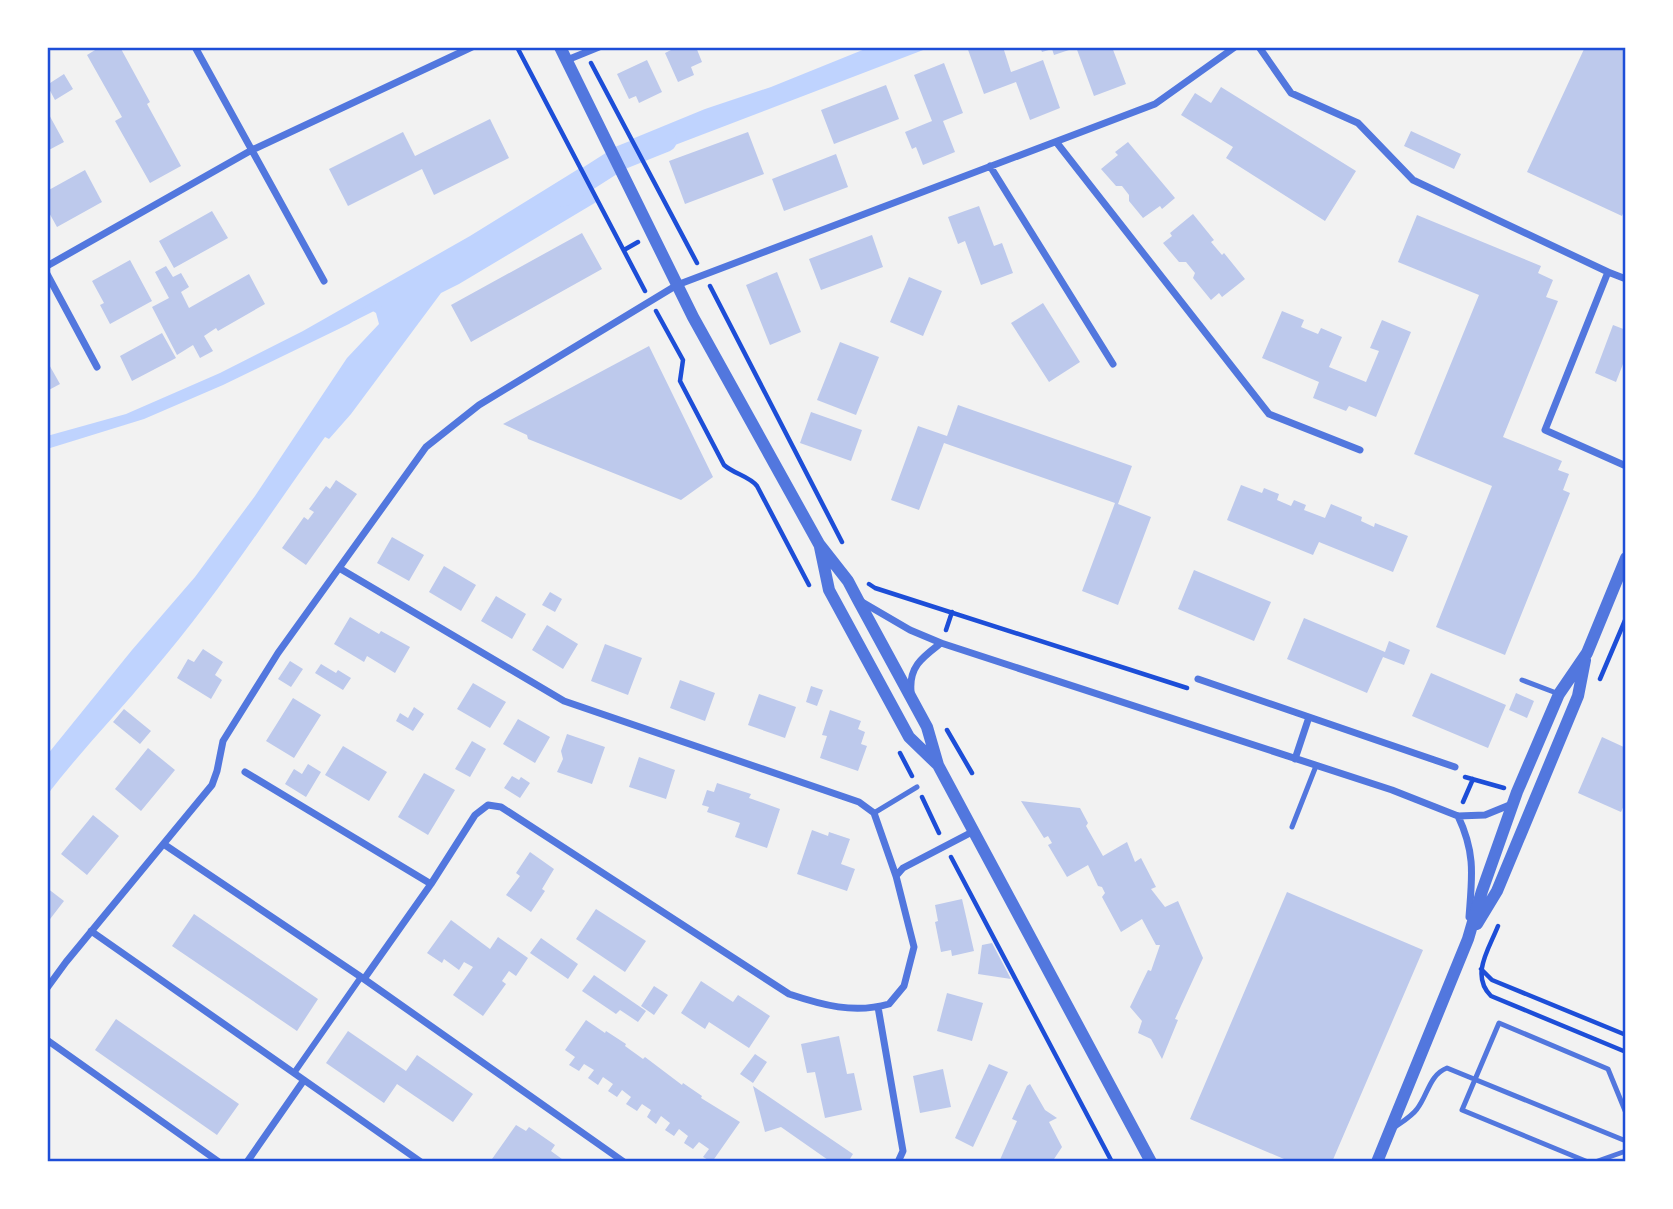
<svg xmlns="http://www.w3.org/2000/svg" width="1673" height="1209" viewBox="0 0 1673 1209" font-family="'Times New Roman',serif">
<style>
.water{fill:#bfd3fe}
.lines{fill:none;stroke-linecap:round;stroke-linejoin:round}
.stream{stroke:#bfd3fe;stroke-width:7}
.canal{stroke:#bfd3fe;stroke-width:24}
.building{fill:#bdc9ec}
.path{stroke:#1d4ed8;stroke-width:4.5}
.service{stroke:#5277de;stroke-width:5}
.pedestrian{stroke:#5277de;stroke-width:6}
.minor{stroke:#5277de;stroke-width:7}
.tertiary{stroke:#5277de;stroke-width:12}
.neatline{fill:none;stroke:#1d4ed8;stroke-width:2.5}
</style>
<rect width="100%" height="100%" fill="#f2f2f2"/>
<path class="water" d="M870,47h61l-290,111 -9,-19 73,-30 66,-22z
M580,168l18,33 -139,83 -18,9 -90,121 -22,25 -4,-2c-57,79 -110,162 -174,236 -34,41 -71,79 -104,122v-40l85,-105 63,-73 60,-81 92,-138 32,-34 -3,-11 -8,-5 -4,1 -5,9 -10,6 -126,61 -79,34 -97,30v-13l79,-22 94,-41 83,-42 167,-95z"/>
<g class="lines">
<path class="stream" d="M354,317l24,-12"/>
<path class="canal" d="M562,195l58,-37 45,-18"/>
</g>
<path class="building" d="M100,47h20l30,55 -3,2 34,62 -31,17 -35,-62 7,-4 -35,-62z
M677,47h19l6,15 -11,5 3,8 -16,7 -13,-29z
M967,47h36l8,25 32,-12 17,48 -30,12 -14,-38 -32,12z
M1040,47h35v1l-21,7 -2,-6 -10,3z
M1076,47h36l14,37 -32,12z
M1585,47h41v160l-4,9 -95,-44z
M647,60l15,32 -23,11 -3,-7 -7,3 -12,-25z
M944,63l19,50 -20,8 12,31 -32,13 -7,-18 -4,2 -7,-17 27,-11 -18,-46z
M64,74l9,15 -18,11 -8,-15z
M886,85l13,34 -65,25 -13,-34z
M1221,87l135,84 -31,50 -99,-63 7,-11 -52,-32 14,-22 16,10z
M47,111l17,31 -17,9z
M490,119l19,39 -75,37 -12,-26 -74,37 -19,-37 74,-37 12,24z
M1411,131l50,23 -7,15 -50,-23z
M748,132l16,42 -79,30 -16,-43z
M1128,142l47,56 -13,11 -2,-3 -17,12 -14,-17v-6l-7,-9h-6l-15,-17 17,-14 -3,-3z
M836,154l12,33 -64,24 -12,-32z
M85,170l17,32 -45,25 -10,-18v-18z
M979,206l15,40 8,-3 11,30 -32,12 -16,-44 -7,3 -10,-27z
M212,211l16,27 -54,30 -15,-27z
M1193,214l21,26 -3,2 11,13 2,-2 21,26 -23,18 -3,-4 -8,7 -18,-22 2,-5 -9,-11h-7l-16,-19 9,-7 -2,-3z
M1417,215l124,51 -3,7 15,7 -7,17 12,4 -55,136 59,24 -4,9 11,4 -6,16 7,3 -65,162 -69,-28 56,-141 -78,-32 65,-159 -81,-33z
M582,233l20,36 -131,73 -20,-37z
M872,235l11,32 -62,23 -12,-31z
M130,260l22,41 -42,23 -10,-19 4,-2 -12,-22z
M166,266l7,11 8,-4 8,14 -8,5 8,16 60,-34 16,30 -47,27 -2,-3 -12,8 9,15 -13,7 -7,-13 -16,10 -25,-48 17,-9 -14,-26z
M777,272l24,60 -31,13 -24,-60z
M909,277l33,14 -19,45 -33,-14z
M1043,303l37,59 -31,20 -38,-59z
M1282,311l22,9 -3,7 17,7 3,-6 21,9 -13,30 37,15 13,-31 -9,-3 12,-28 29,12 -35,85 -27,-11 -3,5 -33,-13 6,-16 -57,-24z
M1613,325l13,5v35l-3,-1 -7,18 -21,-9z
M162,333l14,25 -44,23 -12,-25z
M840,342l39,15 -23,58 -39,-15z
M649,346l64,131 -32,23 -153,-61 -1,-4 -24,-11z
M47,361l13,23 -13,7z
M958,405l174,61 -14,38 33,13 -33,88 -36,-14 33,-88 -171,-60 -25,67 -28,-10 27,-74 29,10z
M811,412l51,18 -11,31 -51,-18z
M336,480l21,14 -51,71 -24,-17 22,-31 4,3 6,-8 -5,-3 17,-23 4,3z
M1241,485l21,8 2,-5 15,6 -2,6 14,6 3,-6 12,5 -2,5 21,8 6,-14 31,13 -1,4 13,6 1,-4 33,13 -15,36 -74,-30 -6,13 -86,-35z
M392,537l32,18 -15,26 -32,-18z
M444,566l32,19 -15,26 -32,-19z
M1194,570l77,32 -17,39 -76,-32z
M550,592l12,7 -7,13 -13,-7z
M496,596l30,18 -14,25 -31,-18z
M350,617l29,17 2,-3 29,16 -15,26 -28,-17 -3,6 -30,-18z
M1304,618l81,34 4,-11 21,9 -6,15 -21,-8 -16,36 -80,-34z
M547,625l31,19 -15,25 -31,-19z
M605,644l37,14 -14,37 -37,-14z
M203,649l20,13 -8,13 7,5 -11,19 -34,-21 11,-19 6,3z
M290,661l13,8 -12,18 -13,-8z
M321,664l15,9 2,-3 13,8 -8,12 -28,-17z
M1431,673l75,32 -18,43 -76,-32z
M680,680l35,13 -10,28 -35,-13z
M473,683l33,19 -16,26 -33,-19z
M811,686l12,4 -6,16 -11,-4z
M1516,693l18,8 -7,17 -18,-8z
M759,694l37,13 -11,31 -37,-13z
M293,698l28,17 -27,43 -28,-17z
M414,707l10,7 -11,17 -17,-10 4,-8 8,5z
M124,709l27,22 -11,13 -27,-22z
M830,710l31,11 -3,8 7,3 -4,12 6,2 -9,25 -38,-13 7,-22 -5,-1z
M518,719l32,18 -15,26 -32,-19z
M567,734l38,13 -13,37 -35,-12 6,-13 -2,-8z
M1602,737l24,11v53l-5,11 -43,-19z
M472,741l14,8 -16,28 -15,-8z
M343,746l44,26 -18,29 -44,-26z
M148,748l27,22 -34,41 -26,-22z
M639,757l36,13 -9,29 -37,-12z
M308,764l13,8 -15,25 -21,-13 9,-15 8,5z
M424,773l31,17 -27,45 -30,-18z
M512,776l7,4 2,-3 9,6 -10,15 -16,-10z
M717,783l34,11 -2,4 31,11 -13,39 -32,-11 5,-14 -33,-11 2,-5 -7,-2 5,-15 7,2z
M1021,801l59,7 8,15 -2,3 17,30 24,-14 8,20 6,-4 15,29 -5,2 14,18 13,-6 25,57 -28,61 3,1 -16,39 -11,-20 -13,-6 4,-12 -12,-14 18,-37 3,1 9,-26h-4l-14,-26 -21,13 -19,-35 3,-4 -3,-6 -4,-1 -10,-21 -21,12 -19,-32 4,-2 -4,-7 -4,2z
M93,815l26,21 -32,39 -26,-21z
M812,830l16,6 1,-4 21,7 -9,25 14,5 -8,22 -50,-17z
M530,852l24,17 -12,20 3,2 -14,21 -25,-17 14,-19 -4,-3z
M47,888l17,13 -17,22z
M1287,892l136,58 -91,212h-41l-101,-43z
M962,899l12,52 -22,5 -1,-6 -10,2 -6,-30 3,-1 -3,-16z
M596,909l50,32 -21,31 -49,-33z
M194,914l124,85 -21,32 -125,-85z
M451,920l39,29 8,-12 30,21 -12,18 -7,-5 -7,10 4,3 -23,32 -30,-21 20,-28 -9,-5 -5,8 -15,-11 -2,4 -15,-10z
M541,938l37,26 -10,15 -38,-26z
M992,943l19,36 -33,-5 4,-29z
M594,975l52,36 -8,11 -18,-12 -4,4 -34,-23z
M701,981l32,21 5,-7 32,21 -21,32 -40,-26 -4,7 -24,-16z
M654,986l14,9 -14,20 -13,-9z
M947,993l36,10 -11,38 -35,-10z
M116,1019l123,85 -22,31 -122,-85z
M586,1020l19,13 1,-2 20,13 -1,2 18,13 2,-2 37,28 1,-2 19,13 -1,2 39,24 -28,40 -9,-5 6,-8 -10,-7 -6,7 -9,-6 4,-7 -9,-7 -5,7 -9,-6 5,-7 -9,-7 -5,8 -9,-7 4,-7 -9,-6 -5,7 -11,-7 5,-7 -9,-7 -5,7 -9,-6 5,-7 -10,-7 -5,8 -10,-7 6,-8 -10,-6 -5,7 -10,-6 6,-8 -10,-7z
M348,1031l58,40 11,-16 56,39 -20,28 -56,-38 -13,19 -58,-40z
M839,1036l8,38 7,-1 8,37 -37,8 -10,-46 -8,1 -6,-29z
M755,1054l12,8 -14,21 -13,-9z
M989,1064l19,8 -35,75 -18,-9z
M943,1069l8,38 -31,6 -7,-37z
M1030,1084l15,26 12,8 -8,4 13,25 -10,15h-53l18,-41 -5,-2 15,-33z
M753,1086l100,68 -5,8h-17l-50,-35 -16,5z
M516,1125l10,6 3,-4 26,18 -4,6 15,11h-69l-5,-3z"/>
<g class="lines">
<path class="path" d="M517,47l128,244
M591,63l106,200
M624,250l14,-8
M710,286l132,256
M656,311l27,49 -3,21 44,84c10,9 25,11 33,21l52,99
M869,584l6,4 312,100
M946,630l6,-18
M1600,679l26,-61
M947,730l25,43
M900,753l12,23
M1465,777l39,11
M922,797l17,36
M1463,802l10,-23
M951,857l161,305
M1498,926c-9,23 -28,49 -7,70l135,56
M1481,969l11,11 134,55"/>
<path class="service" d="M1522,680l37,14
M874,813l43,-26
M1292,827l24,-61
M1395,1127c7,-5 17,-11 22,-18 11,-14 12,-34 30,-41l179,73
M1588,1162l-126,-52 37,-87 109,46 18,44
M1595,1162l31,-11"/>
<path class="pedestrian" d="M294,1073l67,-96"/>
<path class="minor" d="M195,47l129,234
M1259,47l32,46 67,30 55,57 195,92 -63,158 81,36
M567,60l32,-13
M1057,143l212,271 91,36
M990,166l123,198
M47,266l203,-115 222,-104
M1608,272l18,7
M47,274l50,93
M339,568l225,133 295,101 15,11 22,63 18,71 -10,39 -15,18c-35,10 -67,1 -100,-10l-288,-187 -13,-2 -13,10 -44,69 -67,95
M862,602l48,28 31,13 451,147 66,26 27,-1 27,-11
M1198,679l111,38 -14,42
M911,691c-2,-25 12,-34 30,-48
M1309,717l146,50
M245,772l186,112
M1458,816c18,38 14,61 11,101
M165,845l199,134 260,183
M896,876l7,-8 71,-37
M91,931l330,231
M47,988l19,-26 146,-177 5,-14 6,-30 55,-88 148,-206 53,-42 198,-120 478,-181 80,-57
M878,1007l25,144 -5,11
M47,1040l172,122
M247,1162l57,-82"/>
<path class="tertiary" d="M560,47l133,270 126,227 29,37 10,19 69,127 11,38 213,397
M820,547l9,43 80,147 29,28
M1477,924l20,-33 81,-195 7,-36
M1377,1162l91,-223 14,-48 35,-99 42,-98 28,-41 39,-95"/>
</g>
<rect width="1673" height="1209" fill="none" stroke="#ffffff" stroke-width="98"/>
<rect x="49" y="49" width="1575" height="1111" class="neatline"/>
</svg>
